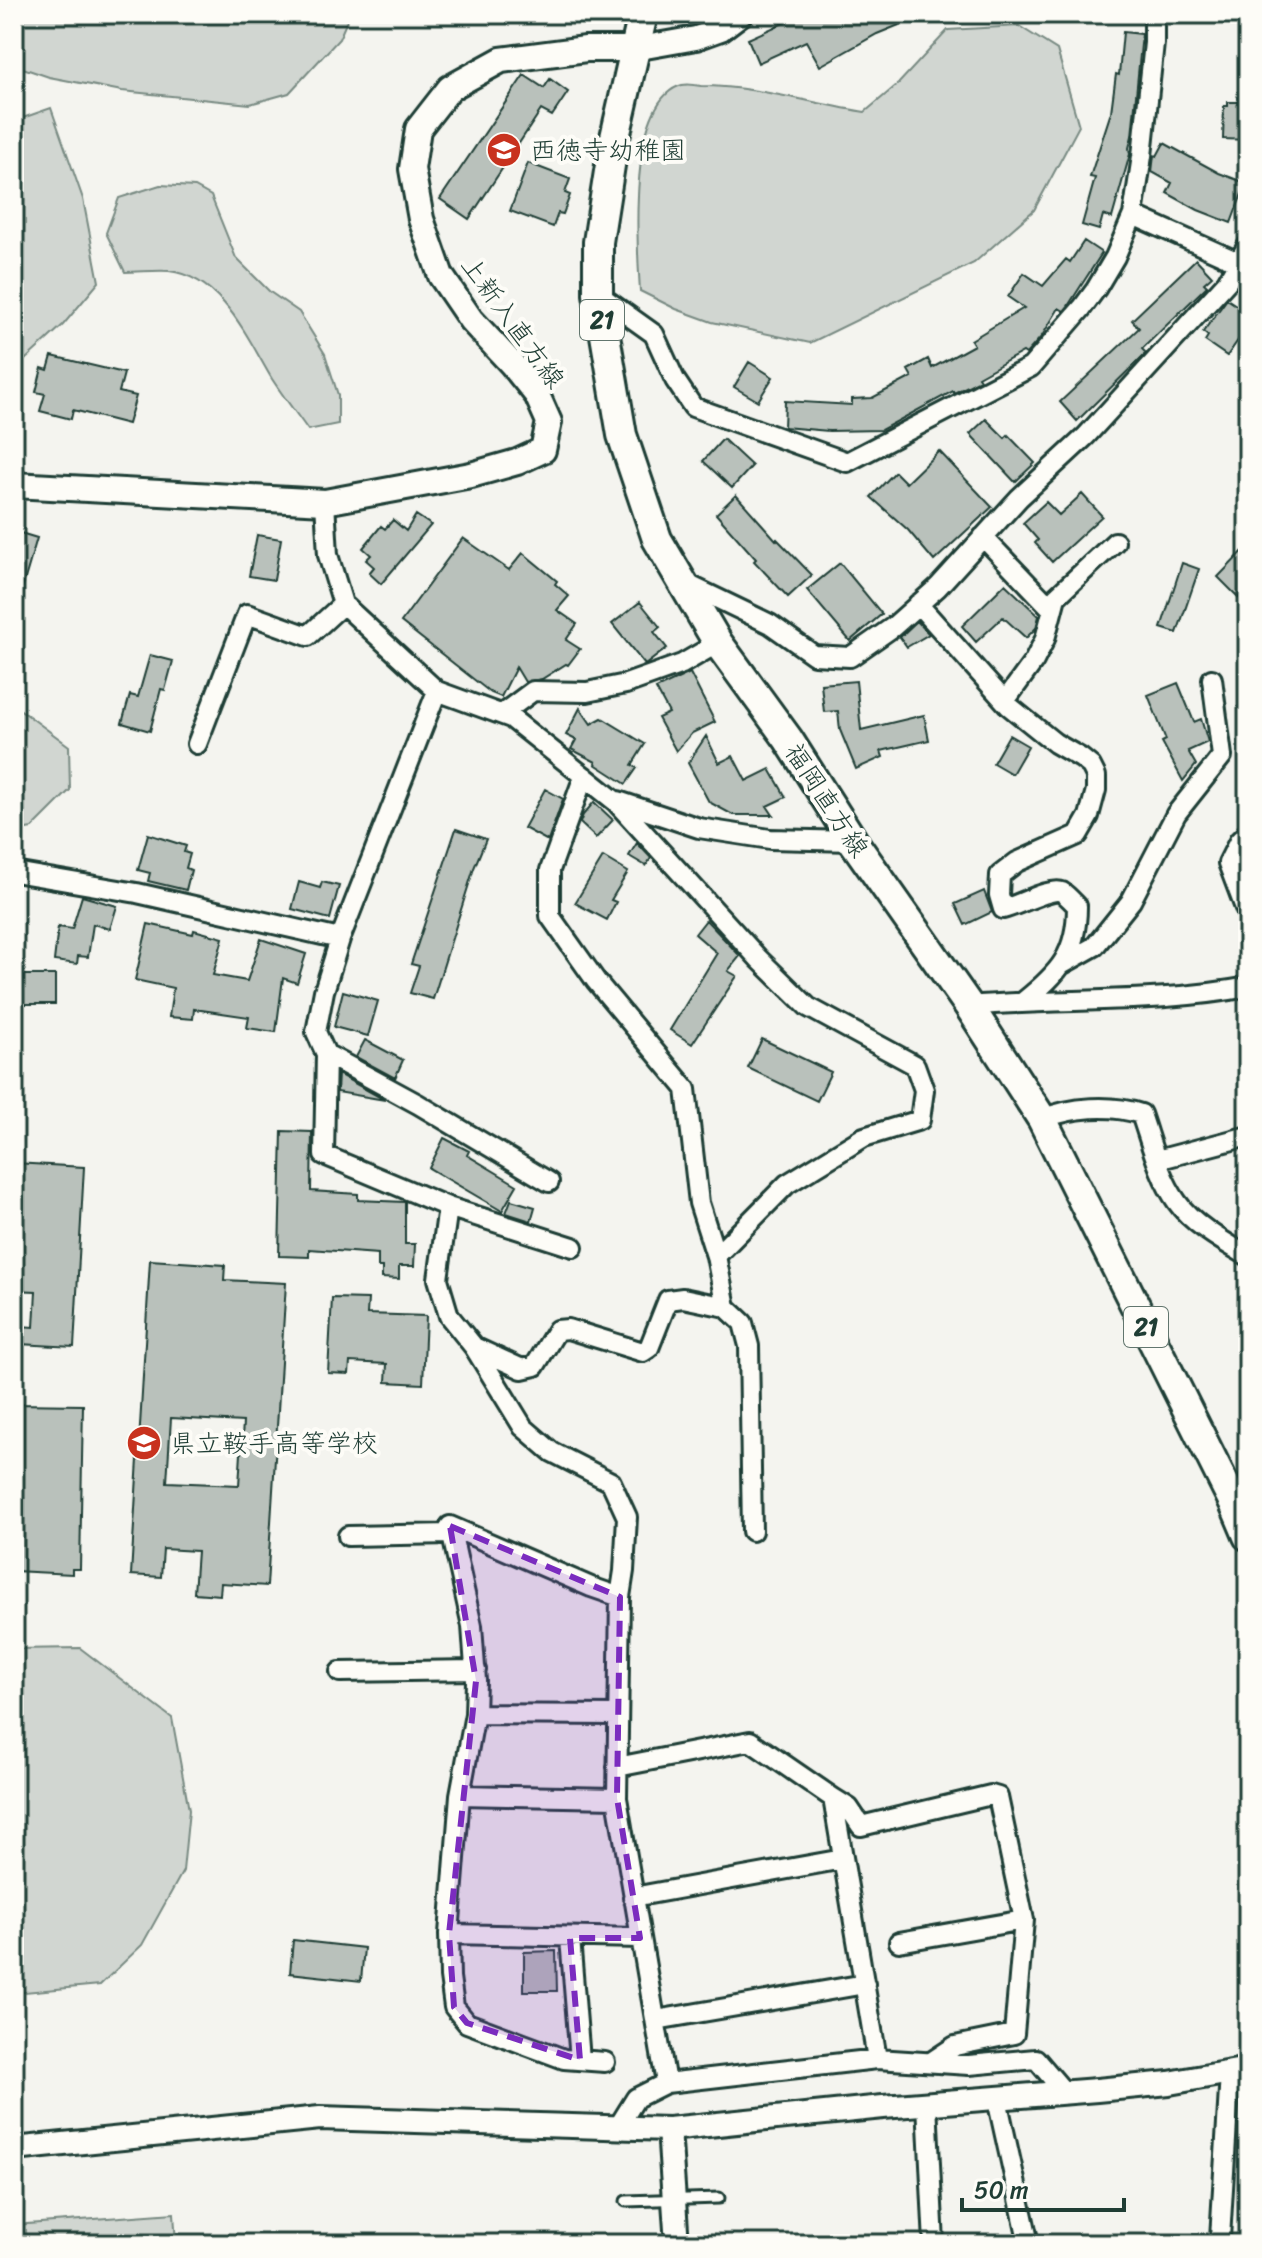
<svg xmlns="http://www.w3.org/2000/svg" width="1262" height="2258" viewBox="0 0 1262 2258" font-family="Sriracha,'Klee One',sans-serif">
<style>
.green{fill:#d1d6d1;stroke:#788a82;stroke-width:2}
.building{fill:#b9c1bb;stroke:#1f3d34;stroke-width:2;fill-rule:evenodd}
.lines{fill:none;stroke-linecap:round;stroke-linejoin:round}
.service-casing{stroke:#1f3d34;stroke-width:15}
.minor-casing{stroke:#1f3d34;stroke-width:24}
.tertiary-casing{stroke:#1f3d34;stroke-width:28}
.secondary-casing{stroke:#1f3d34;stroke-width:30}
.primary-casing{stroke:#1f3d34;stroke-width:34}
.service{stroke:#fdfcf7;stroke-width:9}
.minor{stroke:#fdfcf7;stroke-width:18}
.tertiary{stroke:#fdfcf7;stroke-width:22}
.secondary{stroke:#fdfcf7;stroke-width:24}
.primary{stroke:#fdfcf7;stroke-width:28}
.marked{fill:#7b2cbf;fill-opacity:0.2;stroke:#7b2cbf;stroke-width:6;stroke-dasharray:16 10;stroke-linejoin:round}
.labels{text-anchor:middle;dominant-baseline:central;stroke-width:8;stroke-linejoin:round;paint-order:stroke}
.shield{fill:#fdfcf7;stroke:#62766e;stroke-width:2}
.shield-label{font-size:24px;font-weight:bold;fill:#1f3d34}
.poi-label{font-size:26px;fill:#1f3d34;stroke:#fdfcf7;text-anchor:start}
.street-label{font-size:26px;fill:#1f3d34;stroke:#fdfcf7}
</style>
<rect width="100%" height="100%" fill="#f4f4ef"/>
<filter id="ink" filterUnits="userSpaceOnUse"><feTurbulence type="fractalNoise" baseFrequency=".0125" numOctaves="2"/><feDisplacementMap in="SourceGraphic" scale="16" xChannelSelector="R" yChannelSelector="G"/><feConvolveMatrix kernelMatrix="1 2 1 2 8 2 1 2 1" color-interpolation-filters="sRGB"/></filter>
<g filter="url(#ink)">
<path class="green" d="M14,14h336l-11,25 -50,54 -39,11 -128,-13 -73,-14 -35,-12z
M1019,26l38,24 22,76 -45,84 -60,53 -164,80 -98,-21 -36,-13 -36,-18c-3,-45 -13,-191 42,-206 5,-1 14,0 19,1 54,0 110,17 164,26l33,-28 50,-54z
M51,108l32,91 16,83 -36,43 -49,45v-249z
M160,185l35,2 16,9 25,62 34,34 29,20 26,42 13,41v29l-30,6c-12,-17 -25,-34 -36,-51 -24,-40 -50,-102 -103,-108 -14,-1 -30,1 -44,1l-19,-39 13,-35z
M14,705l55,41 1,44 -38,38 -18,3z
M80,1648l92,70 17,92 -6,61 -41,74 -42,40 -86,8v-344z
M174,2213l2,31h-162v-19z"/>
<path class="building" d="M784,14h142l-49,20 -57,32 -14,-25 -48,22 -10,-24 40,-18z
M1123,32l19,2 -10,102 -3,12 1,6 -18,64 -9,-3 -4,15 -17,-5 13,-47 -5,-1 21,-65 5,-38 3,1z
M524,75l20,13 6,-9 18,13 -16,24 -11,-6 -72,109 -29,-20z
M1228,102h20v38l-25,-1 1,-33h4z
M1164,143l55,30 27,10 -15,40 -33,-13 -31,-17 5,-10 -20,-11 2,-17 3,1z
M528,163l42,16 -5,14 5,2 -7,19 -5,-1 -5,14 -43,-16z
M1084,241l18,12 -34,53 -4,5 -5,-3 -17,28 -16,18 -3,-2 -45,25 2,3 -26,13 -1,-2 -72,39 -52,1 -45,-4 1,-26 67,4v-6l20,-1 40,-21 -4,-7 20,-11 4,9 42,-23 -3,-5 53,-32 -16,-11 16,-24 19,13 23,-27 4,3z
M1196,259l16,17 -8,7 3,3 -65,63 4,4 -69,68 -17,-19 79,-74 -7,-8z
M1227,299l21,14v13l-21,30 -22,-15 3,-5 -5,-4z
M52,356l72,17 -5,19 17,4 -8,28 -55,-14 -2,9 -31,-8 5,-17 -9,-2 6,-24 6,2z
M749,362l24,15 -15,24 -24,-14z
M986,419l19,19 3,-3 27,28 -20,19 -45,-48z
M723,439l29,27 -20,22 -29,-27z
M939,451l53,56 -58,54 -26,-31 -37,-33 24,-25 11,11z
M1082,494l20,22 -50,46 -17,-19 3,-3 -15,-17 23,-21 13,13z
M736,495l40,45 1,-1 35,36 -24,22 -34,-36 2,-2 -40,-45z
M416,515l15,10 -50,59 -12,-11 5,-6 -8,-7 5,-5 -8,-7 18,-22 4,3 8,-9 13,11z
M14,531l23,7 -18,61h-5z
M257,535l24,4 -7,41 -25,-4z
M463,538l46,32 14,-17 34,28 -2,3 14,12 -12,14 20,14 -11,16 14,9 -12,16 -2,-1 -24,15 -17,3 -9,-15 -15,30 -10,-4 -90,-71z
M1248,546v61l-30,-30z
M840,563l42,51 -32,27 -43,-51z
M1182,563l17,6 -22,64 -16,-5z
M1005,584l34,32 -3,12 -10,10 -23,-21 -27,25 -14,-16z
M640,602l20,25 -6,5 13,16 -22,17 -33,-41z
M917,621l12,13 -22,13 -7,-10z
M150,655l23,6 -8,29 -4,-1 -11,42 -28,-8 8,-28 8,2z
M690,673l25,49 -23,11 -16,18 -18,-33 11,-5 -13,-24z
M856,681l5,49 63,-15 5,25 -48,11 2,6 -27,12 -16,-39 -2,-19 -14,1 -3,-28z
M1178,683l16,39 7,-3 7,23 -20,9 8,14 -13,16 -21,-39 4,-2 -18,-45z
M580,708l11,16 11,-6 43,26 -13,21 5,3 -11,16 -31,-20 1,-2 -25,-13 5,-9 -10,-5z
M1009,735l19,11 -16,28 -19,-11z
M706,736l13,27 14,-7 13,25 24,-12 16,28 -19,9 6,9h-40l-24,-13 -21,-39z
M545,789l18,10 -15,42 -24,-13z
M594,802l19,18 -17,18 -16,-15 3,-8z
M456,829l30,10 -12,29 -41,131 -23,-6 9,-27 -8,-2z
M148,834l38,12 -2,6 6,2 -4,14 5,2 -5,20 -38,-9 2,-8 -12,-3z
M637,843l14,15 -5,8 -17,-10z
M603,857l25,15 -17,28 5,2 -9,18 -32,-17z
M299,882l21,6 2,-6 17,4 -9,33 -38,-10z
M984,891l8,21 -27,13 -10,-21z
M82,896l35,10 -7,23 -17,-5 -5,33 -10,-1 -1,8 -23,-3 4,-34 14,2z
M706,920l34,36 -12,15 9,5 -45,68 -22,-14 47,-77 -22,-19z
M148,924l45,10 1,-4 29,8 -10,37 34,6 14,-42 45,15 -9,29 -14,-5 -7,54 -29,-4 2,-11 -55,-8 -1,10 -24,-2 4,-29 -38,-8z
M14,975h41v29h-41z
M343,991l35,10 -10,35 -34,-9z
M762,1039l69,33 -14,29 -69,-33z
M365,1040l38,20 -8,18 -39,-21z
M338,1074l47,26 -48,-8z
M282,1131l30,1 -1,59 47,3v6l47,2v42h10l-1,22h-15v13l-17,-1v-11h-4v-13l-69,-5v8l-30,-1z
M444,1138l25,13 -2,4 50,30 -15,26 -73,-43z
M14,1163l70,4 -10,180 -55,-3 1,-18 14,1 2,-36 -22,-1z
M511,1200l24,7 -4,14 -25,-8z
M150,1260l75,5 -1,15 62,3 -19,303 -46,-3 -1,12 -26,-2 3,-42 -34,-2 -2,28 -30,-2zM171,1418l72,4 -4,63 -72,-3z
M332,1298l36,1 -1,15 59,2 -3,68 -37,-2 1,-18 -37,-2 -1,12 -21,-1z
M14,1404l69,1 -3,164h-8v5l-58,-3z
M293,1940l71,8 -3,33 -71,-8z
M556,1951l1,40h-33v-39z"/>
<g class="lines">
<g class="service-casing">
<path id="service" d="M626,2201l93,-3"/>
</g>
<g class="minor-casing">
<path id="minor" d="M1133,215l114,51
M598,294l56,40 21,46 18,27 154,55 184,-95 51,-59 14,-19 19,-32 18,-42 9,-59 12,-113v-29
M325,502l3,53 15,49 94,87 74,27 104,83 144,158 49,48 107,58 9,25 -4,30 -56,17 -77,47 -71,72
M983,537l68,71
M683,582l87,42 44,31 36,2 43,-30 45,-40 81,-89 67,-62 141,-154 21,-37
M918,604l91,102 46,37 26,15 10,8 5,10v14l-7,26 -11,19 -61,27 -17,13 -1,20 4,14c14,-3 48,-22 59,-17 5,3 11,10 15,14 0,48 -18,67 -53,95
M437,691l-97,248 -16,52 -8,41 10,22 -2,101 124,52 -10,72 11,37 25,31 49,80 29,25 59,30 16,35 -3,54 -4,26 -3,201 49,285
M1005,701l29,-40 11,-22 11,-42 59,-55
M502,714l31,-23 54,1 39,-8 56,-20 36,-21
M197,744l50,-130 61,22 35,-32
M584,776l-34,94v46l46,65 90,108 13,114 17,53 10,51 17,16 6,23 3,185
M618,801l81,27 71,11 83,2
M1248,832l-9,9 -11,22 20,53
M14,872l123,21 203,46
M1063,964l32,-18 36,-45 45,-87 46,-58 -10,-77
M969,1006c91,-8 190,-2 279,-19
M326,1054l92,50 131,78
M1042,1119c30,-12 68,-15 99,-5 10,29 18,63 36,88 15,22 49,41 71,54
M1157,1160l91,-24
M448,1207l125,40
M474,1347l48,22 13,-3 22,-36 11,-1 75,23 6,-4 19,-48 15,-2 43,9
M348,1536l104,-2
M340,1672l136,-2
M475,1714l143,1
M617,1767l133,-26 83,57 44,261
M460,1795l157,3
M833,1798l16,10 12,18 130,-31 7,2 26,123 -10,114 -59,12 -24,16
M633,1897l210,-38
M449,1934l191,4
M570,1938l10,122
M899,1942l125,-22
M656,2020l209,-36
M605,2062l-41,-3 -97,-36 -13,-16 -4,-30 -1,-43 11,-139 15,-81 1,-33 -4,-55 -22,-100 141,61 29,10
M997,2099l32,145
M927,2104l7,140
M618,2127l18,-29 30,-15 211,-24 92,6 67,-6 29,34
M1220,2238l10,-165"/>
</g>
<g class="tertiary-casing">
<path id="tertiary" d="M634,49l62,-11 25,-9 20,-15
M669,2129l8,115
M14,2149l306,-31 349,11 214,-22 214,-17 72,-7 79,-14"/>
</g>
<g class="secondary-casing">
<path id="secondary" d="M14,485l311,17 146,-27 46,-13 26,-12 6,-28 -12,-27 -25,-31 -41,-44 -30,-44 -20,-57 -9,-50 6,-40 32,-41 51,-28 85,-11h48"/>
</g>
<g class="primary-casing">
<path id="primary" d="M643,14l-30,132 -15,96v52l24,141 35,104 61,104 70,96 65,102 116,165 73,113 192,384 14,33"/>
</g>
<use href="#service" class="service"/>
<use href="#minor" class="minor"/>
<use href="#tertiary" class="tertiary"/>
<use href="#secondary" class="secondary"/>
<use href="#primary" class="primary"/>
</g>
</g>
<path class="marked" d="M450,1526l170,71 -3,201 23,140h-70l10,122 -113,-37 -13,-16 -5,-73 27,-253z"/>
<defs>
<g id="school-disc" transform="scale(1.8)"><circle r="9.5" fill="#c8321e" stroke="#fdfcf7"/><path d="M0-5L7-2L0 1L-7-2ZM-4 1L0 2.5L4 1V4Q0 6-4 4Z" fill="#fff"/></g>
</defs>
<g fill-rule="evenodd">
<use href="#school-disc" x="504" y="150"/>
<use href="#school-disc" x="144" y="1443"/>
</g>
<g class="labels">
<g class="shield">
<rect x="580" y="300" width="44" height="40" rx="6"/>
<rect x="1124" y="1307" width="44" height="40" rx="6"/>
</g>
<g class="shield-label">
<text x="602" y="320">21</text>
<text x="1146" y="1327">21</text>
</g>
<g class="poi-label">
<text x="530" y="150">西徳寺幼稚園</text>
<text x="170" y="1443">県立鞍手高等学校</text>
</g>
<g class="street-label">
<text transform="translate(513 322) rotate(54)">上新入直方線</text>
<text transform="translate(827 800) rotate(57)">福岡直方線</text>
</g>
</g>
<rect width="1262" height="2258" fill="none" stroke="#fdfcf7" stroke-width="48"/>
<rect x="24" y="24" width="1214" height="2210" fill="none" stroke="#1f3d34" stroke-width="3" filter="url(#ink)"/>
<path d="M962 2198v12h162v-12" fill="none" stroke="#1f3d34" stroke-width="4"/>
<text x="974" y="2198" font-size="24" fill="#1f3d34" stroke="#fdfcf7" stroke-width="6" paint-order="stroke">50 m</text>
</svg>
